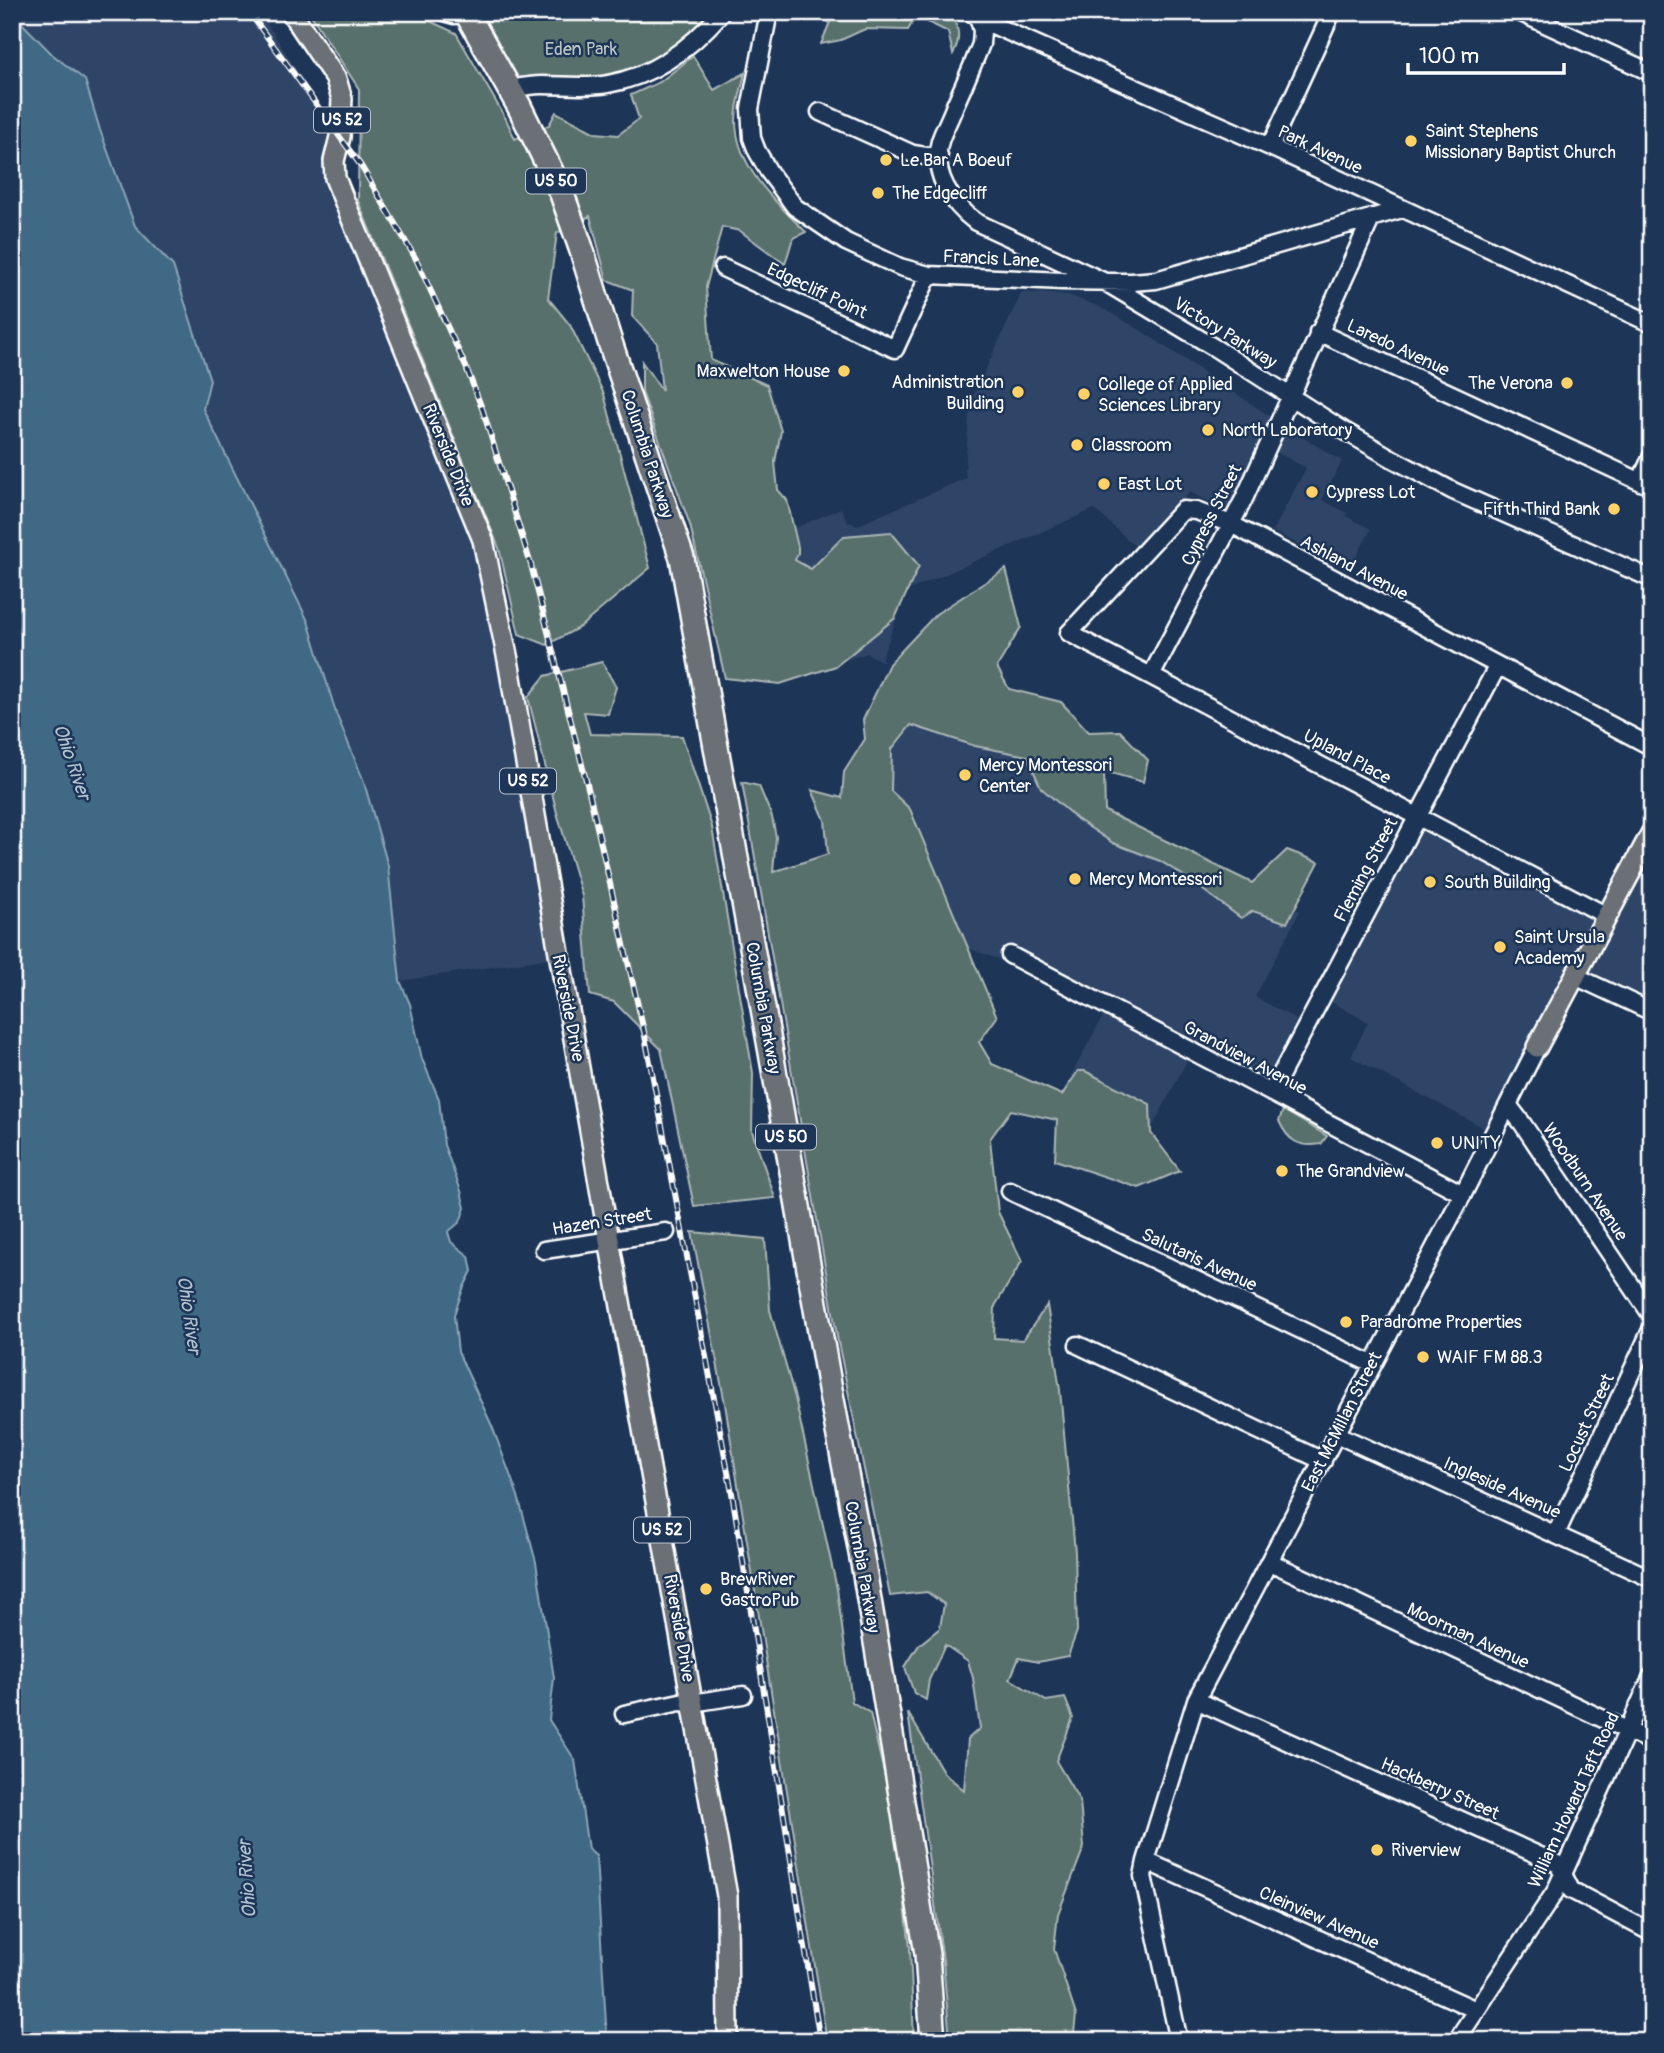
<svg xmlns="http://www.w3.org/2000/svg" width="1664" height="2053" viewBox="0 0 1664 2053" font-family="Pangolin,sans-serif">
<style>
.built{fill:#2e4468}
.green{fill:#586f6c;stroke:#acb7b6;stroke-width:2}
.water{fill:#3f6986;stroke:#8ca5b6;stroke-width:2}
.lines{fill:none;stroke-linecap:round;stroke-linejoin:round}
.minor-casing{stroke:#fff;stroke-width:21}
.major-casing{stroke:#fff;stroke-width:24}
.highway-casing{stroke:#fff;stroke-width:28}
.minor{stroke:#1d3557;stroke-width:16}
.major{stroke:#6b7074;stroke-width:19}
.highway{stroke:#6b7074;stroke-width:23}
.rail-casing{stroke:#fff;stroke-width:6}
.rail{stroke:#1d3557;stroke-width:3.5;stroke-dasharray:10;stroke-linecap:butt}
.poi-dot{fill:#ffd166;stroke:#1d3557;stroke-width:2.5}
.labels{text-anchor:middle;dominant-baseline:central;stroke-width:5;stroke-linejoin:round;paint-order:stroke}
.shield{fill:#1d3557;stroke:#bbc2cd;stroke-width:2}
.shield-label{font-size:16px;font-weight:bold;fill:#fff}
.park-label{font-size:18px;fill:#bcc5c4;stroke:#1d3557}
.poi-label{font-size:18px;fill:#fff;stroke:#1d3557;text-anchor:start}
.street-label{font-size:18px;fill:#fff;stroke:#1d3557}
.water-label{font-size:19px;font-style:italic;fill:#b2c3cf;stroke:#1d3557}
</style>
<rect width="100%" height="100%" fill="#1d3557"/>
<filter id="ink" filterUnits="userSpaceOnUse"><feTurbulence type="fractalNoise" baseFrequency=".0143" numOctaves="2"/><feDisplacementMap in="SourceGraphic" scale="14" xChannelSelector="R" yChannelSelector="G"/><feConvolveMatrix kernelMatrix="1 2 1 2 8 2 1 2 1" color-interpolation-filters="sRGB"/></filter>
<g filter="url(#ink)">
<path class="built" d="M12,12h248l66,105 8,44 149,379 75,417 -158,24 -12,-115 -25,-87 -26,-63 -29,-95 -106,-213 8,-29 -37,-113 -38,-40 -35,-96 -15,-50 -32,-25z
M1022,292l46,3 32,12 42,24 129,86 -44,94 -37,-19 -52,57 -44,-40 -187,82 -25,66 1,5 -16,-9 -92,31 -5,-26 -64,-91 135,-59 7,15 3,-1 5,4 110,-48 -1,-7 5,-69z
M1288,428l54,33 -20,39 25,13 -1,3 25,13 -22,42 -76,-40 33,-63 -30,-16z
M920,684l171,118 209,109 -45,86 42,23 -31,59 -251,-132 -9,15 -97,-35 7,-110 -8,1 -27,-32 10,-45z
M1417,815l189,101 46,-84v180l-77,-36 -82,157 -142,-76 17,-35 -46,-25z
M1104,1014l84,45 -44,84 -85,-45z"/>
<path class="green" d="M309,12h110l6,7 31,14 50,86 9,20 34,-14 7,-13 39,21 23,2 21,-16 -8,-24 29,-13 33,-26 21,34 31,-17c-3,15 -9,32 -9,48 0,45 39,81 70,111l-13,6 -8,26 -45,-33 -18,-4 -16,60 5,73 56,25 14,46 -6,31 3,28 9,10 11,47v6l-3,7 16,9 33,-33 47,-4 28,34 -24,52 -59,48 -56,18 -55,-6 -35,-153 -48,-133v-30l20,29 -5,-48 -25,-27 1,-26 -26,-10 -17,-64 -33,17 -9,65 22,27 34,69 46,174 -70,59 -33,18 -28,-11 -20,-86 -141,-347 1,-112z
M466,12h256l-75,61 -137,16z
M804,12h144c12,12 13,28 5,42l-5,-22 -32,-16 -8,14 -43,-1 -24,11 -20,4 9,-22z
M1006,569l15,58 -24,40 12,22 52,13 28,30 31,-1 28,29 -5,22 -39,-11 1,40 147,72 35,-33 32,12 -32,61 -34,-12 -12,7 -57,-42 -24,-15 -47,-18 -36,-24 -36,-31 -14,-32 -52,-10 -64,-21 -19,24 -1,42 19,18 87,208 -18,25 13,22 70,31 16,-24h7l65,33 1,29 29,38 -41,17 -84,-28 2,-40 -46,-10 -21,29 8,73 24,49 -27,45 -1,32 29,2 24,-35 13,85 15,162 2,79 -9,25 -30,6 -19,-4 -9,21 36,22 19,-3 8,20 -17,43 24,40 4,46 -26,67 -4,35 22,66 -3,26h-123l-7,-80 -35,-248 36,60 20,17 4,-51 12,-11 -7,-50 -5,-17 -23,-16 -16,35 -3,20 -12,-7 -9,-26 14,-22 21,-17 4,-24 -17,-12 -37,4 -52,-254 -96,-560 17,4 13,31 4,20 -3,35 55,-18 -3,-34 -13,-30 30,8 2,-26 21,-33 -2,-19 26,-56 47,-50z
M602,662l14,25 -8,27 -24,-2 6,22 92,2 30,91 41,246 -1,58 23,67 -81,8 -33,-157 -47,-47 -24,-7 -8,-99 -25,-83 -29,-116 17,-21z
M1283,1110l44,26 -6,8c-22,4 -33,-3 -42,-23z
M692,1232l73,7 5,71 25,88 42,191 15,113 18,11 25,107 15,128 4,93h-87l-102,-637z"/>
<path class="water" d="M12,13l41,42 32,25 15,50 35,96 38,40 37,114 -7,29 105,212 29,95 26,63 25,87 12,115 10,23 12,55 17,40 5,46 17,46 4,17 -5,14 -12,10 3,10 18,14 3,15 -9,18 -9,26 4,37 34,74 26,70 18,66 18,116 -5,42 26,40 13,89 8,7 11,185h-595z"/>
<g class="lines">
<g class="minor-casing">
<path id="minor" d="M445,12l9,3 13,-1
M769,12l-19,97 2,29 5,13 12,21 26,35 51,35 54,25 29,8 134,6 69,1 24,-2 246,-71
M1519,12l133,61
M973,14l6,5 291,128 382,177
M979,19l3,12 -1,13c-8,21 -17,41 -26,61 -4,12 -11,24 -15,36 -9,32 12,63 36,81l129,60 110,66 128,82 50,29 60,32 199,88
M510,89c11,-2 22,-4 32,-4 22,0 45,3 66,-1 46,-8 84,-37 114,-72
M820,112l93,42 13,2 13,-1
M1270,147l62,-135
M723,268l172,81 34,-74
M1318,332l334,155
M1640,482l12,-26
M1151,676l93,-177 128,-282
M1607,916l-538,-283 114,-123 13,1 35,13 421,223
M1010,955l453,239
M1575,976l77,36
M1271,1093l226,-426
M1508,1105l14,18 130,193
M1010,1191l362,173
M544,1250l122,-18
M1078,1345l245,116
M1336,1434l316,145
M1556,1534l96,-206
M1270,1562l382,180
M1196,1700l362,164 13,26 81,43
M624,1714l56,-12 12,1 51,-8
M1146,1861l330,149
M1179,2041l-36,-165 3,-15 50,-161 267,-506 74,-147
M1456,2041l99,-149 97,-216"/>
</g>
<g class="major-casing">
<path id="major" d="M291,12l45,67 6,20 -2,38 -6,24 1,17 148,362 7,34 18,86 101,580 118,656 1,145
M1537,1047l115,-215"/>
</g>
<g class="highway-casing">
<path id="highway" d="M466,12l53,94 43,88 19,54 28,91 73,219 95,528 53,303 34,180 63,385 6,87"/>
</g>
<use href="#minor" class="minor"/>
<use href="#major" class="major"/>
<use href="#highway" class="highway"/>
<g class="rail-casing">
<path id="rail" d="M193,12l2,4
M249,12l112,154 55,93 50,108 17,44 48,154 58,227 56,244 87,457 88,548"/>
</g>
<use href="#rail" class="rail"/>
</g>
</g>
<g class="poi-dot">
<circle cx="1411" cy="141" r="7"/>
<circle cx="886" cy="160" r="7"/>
<circle cx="878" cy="193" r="7"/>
<circle cx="844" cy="371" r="7"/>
<circle cx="1567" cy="383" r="7"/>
<circle cx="1018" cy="392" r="7"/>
<circle cx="1084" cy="394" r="7"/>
<circle cx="1208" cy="430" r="7"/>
<circle cx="1077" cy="445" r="7"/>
<circle cx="1104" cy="484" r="7"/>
<circle cx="1312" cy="492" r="7"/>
<circle cx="1614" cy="509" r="7"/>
<circle cx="965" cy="775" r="7"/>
<circle cx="1075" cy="879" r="7"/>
<circle cx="1430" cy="882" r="7"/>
<circle cx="1500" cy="947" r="7"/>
<circle cx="1437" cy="1143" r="7"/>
<circle cx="1282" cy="1171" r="7"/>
<circle cx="1346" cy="1322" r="7"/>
<circle cx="1423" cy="1357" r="7"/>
<circle cx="706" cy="1589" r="7"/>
<circle cx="1377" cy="1850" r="7"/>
</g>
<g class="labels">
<g class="shield">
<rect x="314" y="107.5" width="56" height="25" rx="5"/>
<rect x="526" y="168.5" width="60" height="25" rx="5"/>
<rect x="500" y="768.5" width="56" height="25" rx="5"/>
<rect x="756" y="1124.5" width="60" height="25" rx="5"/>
<rect x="634" y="1517.5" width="56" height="25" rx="5"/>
</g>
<g class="shield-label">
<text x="342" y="120">US 52</text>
<text x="556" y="181">US 50</text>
<text x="528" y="781">US 52</text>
<text x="786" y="1137">US 50</text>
<text x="662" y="1530">US 52</text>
</g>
<g class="park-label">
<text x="581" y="49">Eden Park</text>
</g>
<g class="poi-label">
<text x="1425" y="131">Saint Stephens<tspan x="1425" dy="21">Missionary Baptist Church</tspan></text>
<text x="900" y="160">Le Bar A Boeuf</text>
<text x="892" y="193">The Edgecliff</text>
<text x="830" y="371" text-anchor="end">Maxwelton House</text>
<text x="1004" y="382" text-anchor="end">Administration<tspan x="1004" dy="21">Building</tspan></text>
<text x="1553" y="383" text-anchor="end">The Verona</text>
<text x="1098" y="384">College of Applied<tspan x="1098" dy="21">Sciences Library</tspan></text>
<text x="1222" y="430">North Laboratory</text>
<text x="1091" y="445">Classroom</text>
<text x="1118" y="484">East Lot</text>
<text x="1326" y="492">Cypress Lot</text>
<text x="1600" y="509" text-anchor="end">Fifth Third Bank</text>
<text x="979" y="765">Mercy Montessori<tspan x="979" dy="21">Center</tspan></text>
<text x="1089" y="879">Mercy Montessori</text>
<text x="1444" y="882">South Building</text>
<text x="1514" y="937">Saint Ursula<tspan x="1514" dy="21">Academy</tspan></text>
<text x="1451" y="1143">UNITY</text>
<text x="1296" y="1171">The Grandview</text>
<text x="1360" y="1322">Paradrome Properties</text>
<text x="1437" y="1357">WAIF FM 88.3</text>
<text x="720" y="1579">BrewRiver<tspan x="720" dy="21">GastroPub</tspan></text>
<text x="1391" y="1850">Riverview</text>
</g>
<g class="street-label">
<text transform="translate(1320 150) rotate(25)">Park Avenue</text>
<text transform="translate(991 259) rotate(3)">Francis Lane</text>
<text transform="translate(817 291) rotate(25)">Edgecliff Point</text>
<text transform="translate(1225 333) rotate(32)">Victory Parkway</text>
<text transform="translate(1398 348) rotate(25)">Laredo Avenue</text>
<text transform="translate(647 454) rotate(72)">Columbia Parkway</text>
<text transform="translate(448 455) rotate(68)">Riverside Drive</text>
<text transform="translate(1212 515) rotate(-63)">Cypress Street</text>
<text transform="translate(1354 568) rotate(28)">Ashland Avenue</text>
<text transform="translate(1347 757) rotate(28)">Upland Place</text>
<text transform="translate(1366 870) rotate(-62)">Fleming Street</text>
<text transform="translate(568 1008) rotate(79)">Riverside Drive</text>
<text transform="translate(763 1008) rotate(80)">Columbia Parkway</text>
<text transform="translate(1245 1058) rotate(28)">Grandview Avenue</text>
<text transform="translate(1585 1182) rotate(56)">Woodburn Avenue</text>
<text transform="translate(602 1222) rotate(-9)">Hazen Street</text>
<text transform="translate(1199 1260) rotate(25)">Salutaris Avenue</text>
<text transform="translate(1342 1422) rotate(-63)">East McMillan Street</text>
<text transform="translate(1587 1423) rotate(-65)">Locust Street</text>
<text transform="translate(1502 1488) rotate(24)">Ingleside Avenue</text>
<text transform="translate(862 1567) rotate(80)">Columbia Parkway</text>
<text transform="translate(679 1628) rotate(80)">Riverside Drive</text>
<text transform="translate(1468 1636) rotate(25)">Moorman Avenue</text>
<text transform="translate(1440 1789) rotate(24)">Hackberry Street</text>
<text transform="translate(1574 1800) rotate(-65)">William Howard Taft Road</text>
<text transform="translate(1319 1918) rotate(24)">Cleinview Avenue</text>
</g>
<g class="water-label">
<text transform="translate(72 762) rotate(71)">Ohio River</text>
<text transform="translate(189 1315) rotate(82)">Ohio River</text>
<text transform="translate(247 1879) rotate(-94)">Ohio River</text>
</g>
</g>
<rect width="1664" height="2053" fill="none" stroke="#1d3557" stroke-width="42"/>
<rect x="21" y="21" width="1622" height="2011" fill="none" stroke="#fff" stroke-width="2.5" filter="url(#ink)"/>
<path d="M1408 63v10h156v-10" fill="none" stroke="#ffffff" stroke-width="3.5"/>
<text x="1419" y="63" font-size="21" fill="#ffffff" stroke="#1d3557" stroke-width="5" paint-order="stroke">100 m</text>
</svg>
